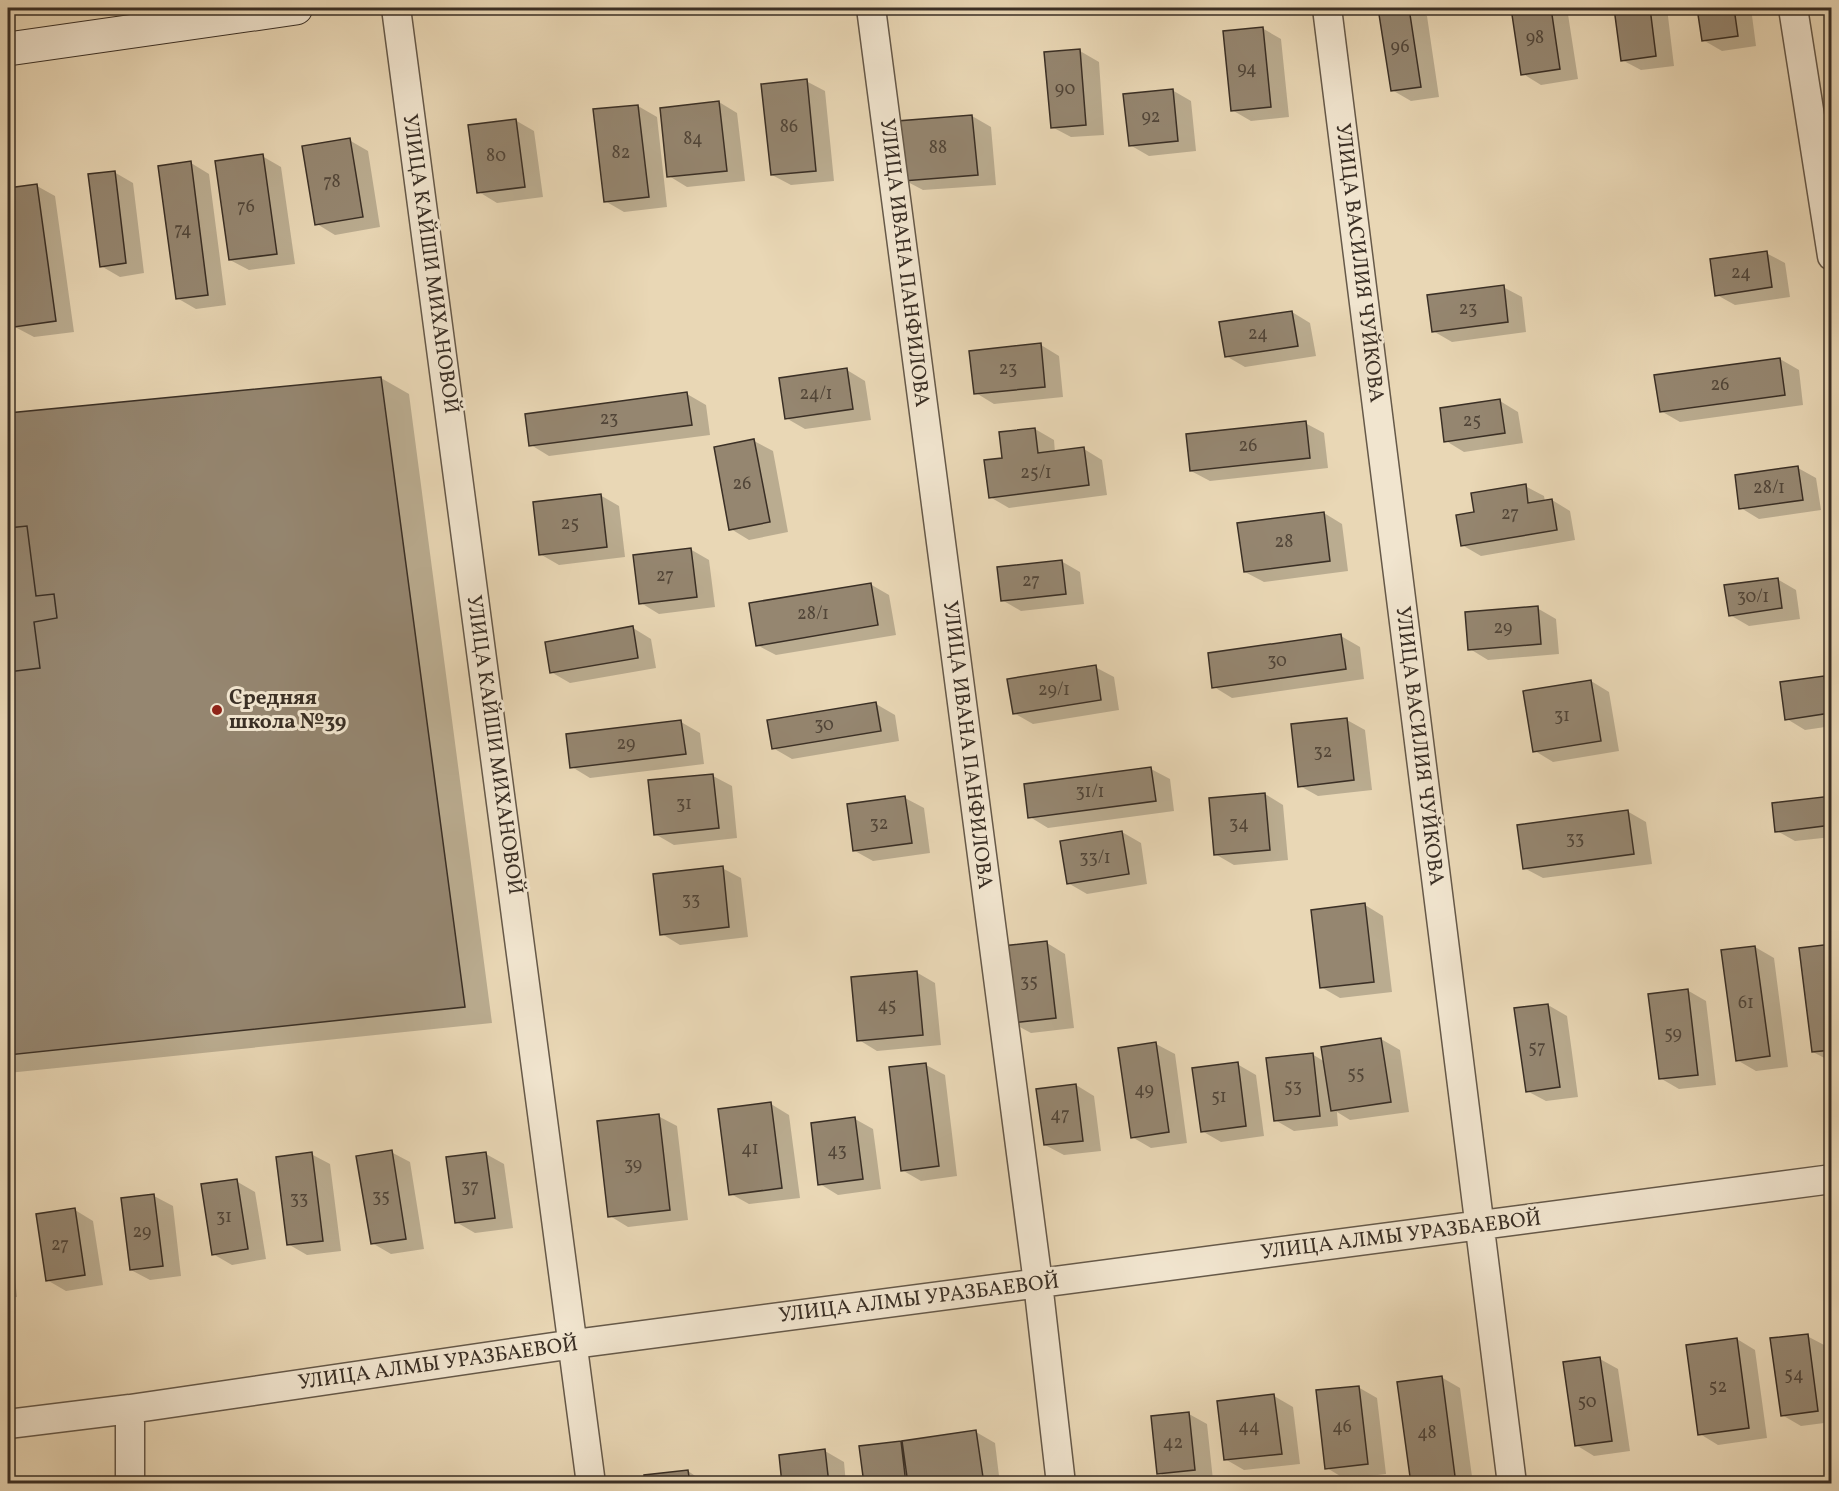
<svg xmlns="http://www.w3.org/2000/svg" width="1839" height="1491" viewBox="0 0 1839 1491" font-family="Vollkorn,serif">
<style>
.shadow{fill:#0003}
.building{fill:#958670;stroke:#3a2f25;stroke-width:1.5}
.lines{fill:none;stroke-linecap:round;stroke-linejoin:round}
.street-casing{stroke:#665949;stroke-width:31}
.secondary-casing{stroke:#3a2f25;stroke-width:35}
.street{stroke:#f1e5cf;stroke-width:28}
.secondary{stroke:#f1e5cf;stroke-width:33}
.poi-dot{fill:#8f2418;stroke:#f1e5cf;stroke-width:2}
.labels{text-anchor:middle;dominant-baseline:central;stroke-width:6;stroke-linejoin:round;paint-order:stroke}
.number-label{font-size:18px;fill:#514538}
.street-label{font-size:21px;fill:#3a2f25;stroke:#f1e5cf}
.poi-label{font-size:21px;font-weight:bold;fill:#3a2f25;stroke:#f1e5cf;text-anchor:start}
</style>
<rect width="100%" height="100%" fill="#e9d7b5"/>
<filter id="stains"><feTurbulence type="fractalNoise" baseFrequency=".00333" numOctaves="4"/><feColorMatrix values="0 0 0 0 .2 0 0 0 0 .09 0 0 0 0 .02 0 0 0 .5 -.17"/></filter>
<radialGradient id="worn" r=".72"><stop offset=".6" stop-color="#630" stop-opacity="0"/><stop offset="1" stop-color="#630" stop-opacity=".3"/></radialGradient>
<path class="shadow" d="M1392,8h20l15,8 12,81 -28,4 -19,-11 -12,-81z
M1512,8h55l11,71 -37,6 -18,-11z
M1616,8h51l7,58 -33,4 -19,-10z
M1699,8h52l5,38 -34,5 -19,-11z
M1262,28l19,11 8,78 -38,4 -19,-11z
M1080,51l19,11 5,73 -33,2 -19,-10z
M806,81l19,10 9,90 -43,4 -19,-10z
M1172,90l19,11 5,50 -47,5 -19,-11z
M719,102l18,11 8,68 -58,6 -18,-11z
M638,106l19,11 10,90 -43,5 -19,-11z
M972,116l19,11 5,58 -73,5 -19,-10z
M515,120l19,11 9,66 -46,6 -18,-11z
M349,140l19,11 12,76 -45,8 -18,-11z
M262,156l19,11 14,97 -46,6 -19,-10z
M191,163l18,11 17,131 -30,4 -19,-11z
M114,172l19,11 11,90 -24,4 -19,-11z
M37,186l18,10 19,136 -40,5 -19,-10 -7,-54v-83z
M1766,253l19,10 5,34 -55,8 -18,-10z
M1503,287l19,10 4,35 -74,10 -19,-11z
M1292,312l18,11 6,33 -71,11 -19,-11z
M1041,345l18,11 4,41 -69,7 -18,-11z
M1780,359l19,11 4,35 -123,17 -19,-11z
M847,370l18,11 6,39 -66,9 -19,-11z
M381,378l28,16 83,629 -484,50v-659z
M687,394l19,11 4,30 -161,21 -18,-11z
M1500,401l18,11 5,31 -59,9 -18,-11z
M1305,423l19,10 4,35 -118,13 -19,-10z
M1035,429l19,11 1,13 29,-4 18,11 5,35 -98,13 -19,-11 14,-38z
M754,441l19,10 15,81 -39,8 -18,-11z
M1798,468l18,10 5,32 -62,9 -18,-11z
M1525,486l19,10 1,6 7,-2 18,11 5,29 -94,16 -19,-11 14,-31z
M600,495l19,11 6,51 -66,8 -19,-11z
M1324,513l18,11 6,47 -84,11 -19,-10z
M690,549l19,11 6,47 -56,7 -18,-11z
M1061,561l19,11 4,32 -63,7 -19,-11z
M1777,579l19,11 4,29 -51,7 -19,-11z
M870,584l19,11 7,40 -120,20 -19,-10z
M1537,608l19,11 3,35 -71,6 -18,-11z
M633,628l18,11 5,29 -86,15 -19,-11z
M1341,636l19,11 4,32 -132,19 -18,-11z
M1095,667l19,10 5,33 -86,14 -19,-11z
M1824,677l8,5v44l-27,4 -18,-11z
M1591,681l18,11 10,59 -66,11 -18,-11z
M876,704l19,11 4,26 -107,18 -19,-11z
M1347,720l18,10 7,60 -54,6 -18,-10z
M681,722l19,11 4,31 -114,14 -18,-11z
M1151,769l19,10 4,32 -126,17 -18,-11z
M713,776l19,10 5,52 -63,7 -19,-11z
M1265,794l18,11 5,55 -54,5 -19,-11z
M1832,797v40l-37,4 -18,-10z
M905,798l19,10 6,45 -57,8 -18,-10z
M1627,811l19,11 6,42 -109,14 -19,-10z
M1122,832l19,11 6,41 -60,10 -19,-11z
M722,868l19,10 7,59 -68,8 -18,-11z
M1365,905l18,11 9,76 -52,6 -19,-11z
M1047,943l18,11 9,74 -43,5 -19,-10z
M1832,945v117l-19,-10z
M1755,947l19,11 14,109 -32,4 -19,-11z
M916,972l19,11 6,62 -64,6 -18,-11z
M1687,990l19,11 10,84 -37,4 -19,-11z
M1548,1005l19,11 11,81 -32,4 -19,-10z
M1381,1039l19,11 9,62 -59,8 -13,-8 1,14 -44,5 -19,-11 37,-66 13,8z
M1156,1044l19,10 12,89 -36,5 -19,-11z
M1237,1064l19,11 8,61 -43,6 -19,-11z
M926,1065l19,10 12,101 -36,5 -19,-11z
M1076,1085l18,11 7,55 -37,4 -19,-10z
M771,1104l18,11 11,83 -51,6 -18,-10z
M658,1116l19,10 11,94 -60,7 -18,-11z
M855,1119l18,10 8,60 -43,6 -18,-11z
M391,1152l19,10 14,87 -33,5 -19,-11z
M311,1154l19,10 11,87 -34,4 -19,-11z
M486,1154l18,10 9,64 -38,5 -19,-11z
M236,1181l19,11 11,67 -34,6 -19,-11z
M154,1196l19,10 8,70 -31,4 -19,-10z
M75,1210l18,11 10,64 -37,6 -19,-11z
M8,1214l9,83 -9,1z
M1807,1336l19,10 6,43v33l-31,4 -19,-11z
M1737,1339l18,11 12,88 -49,7 -18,-11z
M1600,1359l18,10 12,82 -36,5 -18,-11z
M1441,1377l19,11 13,96h-60z
M1358,1387l19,11 9,76 -41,5 -18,-11z
M1274,1396l19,11 7,57 -56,6 -19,-11z
M1189,1414l18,10 6,56 -37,4 -17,-11z
M976,1432l19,11 5,41h-135l-4,-37z
M825,1451l19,11 2,22h-63z
M688,1471l19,13h-60z"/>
<path class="building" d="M1378,8h31l12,79 -30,4z
M1511,8h40l9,61 -39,6z
M1614,8h36l6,48 -35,5z
M1697,8h37l4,28 -36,5z
M1263,27l8,80 -40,4 -8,-80z
M1080,49l6,76 -35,3 -7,-76z
M807,79l9,92 -45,4 -10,-91z
M1173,89l5,52 -49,5 -6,-52z
M719,101l8,70 -60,6 -7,-69z
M638,105l11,92 -45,5 -11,-93z
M972,115l6,60 -75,6 -6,-60z
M516,119l9,68 -48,6 -9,-68z
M350,138l13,79 -48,8 -13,-79z
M263,154l14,100 -48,6 -14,-99z
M191,161l17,134 -32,4 -18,-133z
M115,171l11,92 -26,4 -12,-93z
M37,184l19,137 -42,6 -6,-44v-95z
M1767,251l5,36 -57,9 -5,-37z
M1504,285l4,37 -76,10 -5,-37z
M1292,311l6,35 -73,11 -6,-35z
M1041,343l4,44 -71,7 -5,-43z
M1780,358l5,37 -125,17 -6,-37z
M847,368l6,41 -68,10 -6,-41z
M381,377l84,630 -457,48v-642z
M687,392l5,33 -163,21 -4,-32z
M1500,399l5,34 -61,9 -4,-34z
M1306,421l4,37 -120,13 -4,-37z
M1035,428l3,25 46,-6 5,38 -100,13 -5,-38 18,-2 -3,-26z
M754,439l16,83 -41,8 -15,-83z
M1798,466l5,34 -64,9 -4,-34z
M1526,484l2,19 24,-4 5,31 -96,16 -5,-31 18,-3 -3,-19z
M601,494l6,53 -68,8 -6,-53z
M1324,512l6,49 -86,11 -7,-49z
M27,526l9,70 18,-2 3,24 -23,4 6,46 -32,4v-144z
M691,548l6,49 -58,7 -6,-49z
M1062,560l4,34 -65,7 -4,-34z
M1778,578l4,30 -53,8 -5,-31z
M871,583l7,42 -122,21 -7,-43z
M1538,606l3,38 -73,6 -3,-38z
M633,626l5,32 -88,15 -5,-31z
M1341,634l5,35 -134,19 -4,-35z
M1096,665l5,35 -88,14 -6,-35z
M1824,676l6,37 -45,7 -5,-38z
M1591,680l10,61 -68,11 -10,-61z
M876,702l5,29 -109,18 -5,-29z
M1347,718l7,62 -56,7 -7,-63z
M681,720l5,34 -116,14 -4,-34z
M1151,767l5,34 -128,17 -4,-34z
M713,774l6,54 -65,7 -6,-55z
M1265,793l5,57 -56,5 -5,-57z
M905,796l7,47 -59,8 -6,-47z
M1832,796v29l-57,7 -3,-29z
M1628,810l6,44 -111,15 -6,-44z
M1122,831l7,43 -62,10 -7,-43z
M723,866l6,61 -69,8 -7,-61z
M1365,903l9,79 -54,6 -9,-78z
M1047,941l9,77 -45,5 -9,-77z
M1832,944v106l-20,2 -13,-104z
M1755,946l15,110 -34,5 -15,-111z
M917,971l6,64 -66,6 -6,-64z
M1688,989l10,86 -39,4 -11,-85z
M1548,1004l12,83 -34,5 -12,-84z
M1381,1038l10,64 -60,9 -10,-64z
M1156,1042l13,90 -38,6 -13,-90z
M1313,1053l7,63 -46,5 -8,-63z
M1238,1062l8,64 -45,6 -9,-64z
M926,1063l13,103 -38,5 -12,-104z
M1076,1084l7,57 -39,4 -8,-56z
M771,1102l11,86 -53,7 -11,-86z
M659,1114l11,96 -62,7 -11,-96z
M855,1117l8,62 -45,6 -7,-62z
M392,1150l14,89 -35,5 -15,-88z
M312,1152l11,89 -36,4 -11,-88z
M486,1152l9,66 -40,5 -9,-66z
M237,1179l11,70 -36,6 -11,-71z
M154,1194l9,72 -33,4 -9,-72z
M75,1208l10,67 -39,6 -10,-67z
M1808,1334l10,77 -37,5 -11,-78z
M1737,1338l12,90 -51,7 -12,-90z
M1600,1357l12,84 -37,5 -12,-84z
M1442,1376l14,108h-45l-14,-102z
M1359,1386l9,78 -43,5 -9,-79z
M1274,1394l8,60 -58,6 -7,-59z
M1189,1412l6,58 -38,4 -6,-58z
M976,1430l8,54h-76l-6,-43z
M901,1441l5,43h-42l-5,-38z
M825,1449l4,35h-47l-3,-29z
M688,1470l2,14h-45l-1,-9z"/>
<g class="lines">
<g class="street-casing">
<path id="street" d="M396,8l195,1476
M871,8l167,1275 23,201
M1327,8l185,1476
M1793,8l39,248
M130,1409v75
M8,1424l122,-15 444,-65 1258,-165"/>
</g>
<g class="secondary-casing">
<path id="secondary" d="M8,49l288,-41"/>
</g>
<use href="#street" class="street"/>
<use href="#secondary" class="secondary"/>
</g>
<circle class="poi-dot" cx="217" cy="710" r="6"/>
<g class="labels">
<g class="number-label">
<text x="1535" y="38">98</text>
<text x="1400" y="47">96</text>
<text x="1247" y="69">94</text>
<text x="1065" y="89">90</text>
<text x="1151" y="117">92</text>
<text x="789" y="127">86</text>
<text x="693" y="139">84</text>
<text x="938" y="148">88</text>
<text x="621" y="153">82</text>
<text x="496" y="156">80</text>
<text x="332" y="182">78</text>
<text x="246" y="207">76</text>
<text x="183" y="230">74</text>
<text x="1741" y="273">24</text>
<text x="1468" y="309">23</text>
<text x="1258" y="334">24</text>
<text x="1008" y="369">23</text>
<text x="1720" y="385">26</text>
<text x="816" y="394">24/1</text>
<text x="609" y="419">23</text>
<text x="1472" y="421">25</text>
<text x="1248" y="446">26</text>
<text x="1036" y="473">25/1</text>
<text x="742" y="484">26</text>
<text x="1769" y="488">28/1</text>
<text x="1510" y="514">27</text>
<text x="570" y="524">25</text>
<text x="1284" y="542">28</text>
<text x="665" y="576">27</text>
<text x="1031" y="581">27</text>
<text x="1753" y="597">30/1</text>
<text x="813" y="614">28/1</text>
<text x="1503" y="628">29</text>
<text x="1277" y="661">30</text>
<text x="1054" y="690">29/1</text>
<text x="1562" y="716">31</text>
<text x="824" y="725">30</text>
<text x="626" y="744">29</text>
<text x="1323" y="752">32</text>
<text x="1090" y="792">31/1</text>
<text x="684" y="804">31</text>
<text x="879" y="824">32</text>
<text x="1239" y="824">34</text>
<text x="1575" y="839">33</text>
<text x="1095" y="858">33/1</text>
<text x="691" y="900">33</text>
<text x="1029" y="982">35</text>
<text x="1746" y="1003">61</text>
<text x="887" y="1006">45</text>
<text x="1673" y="1034">59</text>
<text x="1537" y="1048">57</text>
<text x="1356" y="1074">55</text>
<text x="1293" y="1087">53</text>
<text x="1144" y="1090">49</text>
<text x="1219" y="1097">51</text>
<text x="1060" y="1115">47</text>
<text x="750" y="1149">41</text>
<text x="837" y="1151">43</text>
<text x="633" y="1165">39</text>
<text x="470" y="1187">37</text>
<text x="381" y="1197">35</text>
<text x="299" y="1199">33</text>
<text x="224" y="1217">31</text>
<text x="142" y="1232">29</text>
<text x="60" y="1245">27</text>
<text x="1794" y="1375">54</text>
<text x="1718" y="1387">52</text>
<text x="1587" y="1402">50</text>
<text x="1249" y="1427">44</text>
<text x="1342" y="1427">46</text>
<text x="1427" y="1433">48</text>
<text x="1173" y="1443">42</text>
</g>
<g class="street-label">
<text transform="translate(904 263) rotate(83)">УЛИЦА ИВАНА ПАНФИЛОВА</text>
<text transform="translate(1359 263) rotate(83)">УЛИЦА ВАСИЛИЯ ЧУЙКОВА</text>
<text transform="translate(430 264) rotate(82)">УЛИЦА КАЙШИ МИХАНОВОЙ</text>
<text transform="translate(494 745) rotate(82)">УЛИЦА КАЙШИ МИХАНОВОЙ</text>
<text transform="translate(967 745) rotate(83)">УЛИЦА ИВАНА ПАНФИЛОВА</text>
<text transform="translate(1419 746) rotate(83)">УЛИЦА ВАСИЛИЯ ЧУЙКОВА</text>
<text transform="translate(1401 1236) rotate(-7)">УЛИЦА АЛМЫ УРАЗБАЕВОЙ</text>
<text transform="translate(919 1299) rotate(-7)">УЛИЦА АЛМЫ УРАЗБАЕВОЙ</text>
<text transform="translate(438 1364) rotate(-8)">УЛИЦА АЛМЫ УРАЗБАЕВОЙ</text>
</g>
<g class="poi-label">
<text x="229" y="698">Средняя<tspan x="229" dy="24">школа №39</tspan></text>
</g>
</g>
<rect width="1839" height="1491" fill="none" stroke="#e9d7b5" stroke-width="30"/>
<rect x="9" y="9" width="1821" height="1473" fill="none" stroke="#3a2f25" stroke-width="3"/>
<rect x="15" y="15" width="1809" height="1461" fill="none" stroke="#3a2f25" stroke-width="1.5"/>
<rect width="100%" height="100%" filter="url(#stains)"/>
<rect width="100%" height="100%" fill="url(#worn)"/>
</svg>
